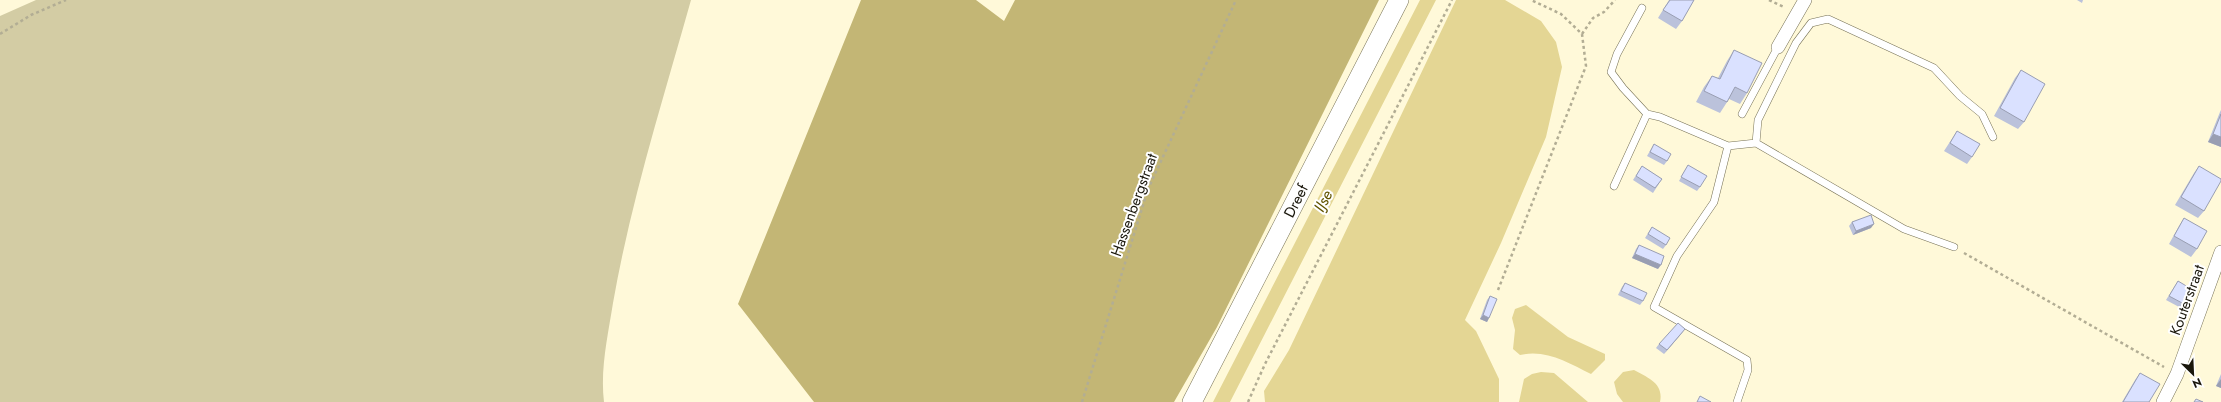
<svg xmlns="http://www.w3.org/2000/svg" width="2221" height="402" viewBox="0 0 2221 402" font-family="Jost,sans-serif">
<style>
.green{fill:#d3cca4}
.forest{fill:#c3b675}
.water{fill:#e4d694}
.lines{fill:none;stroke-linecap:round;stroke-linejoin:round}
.service-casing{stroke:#777256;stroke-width:8}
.minor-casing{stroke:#777256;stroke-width:14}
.secondary-casing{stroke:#777256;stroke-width:20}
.path{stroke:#b2ad94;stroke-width:2.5;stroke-dasharray:3 3;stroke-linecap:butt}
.service{stroke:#fff;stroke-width:7}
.minor{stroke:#fff;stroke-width:13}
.secondary{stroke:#fff;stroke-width:19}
.wall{fill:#bbc2db}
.shaded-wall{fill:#999eb2}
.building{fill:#dae1ff;stroke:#999eb2}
.labels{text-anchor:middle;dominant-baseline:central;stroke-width:4;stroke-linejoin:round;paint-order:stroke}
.street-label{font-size:15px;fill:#1a170c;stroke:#fff}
.water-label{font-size:16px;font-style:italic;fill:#615400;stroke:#fff}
</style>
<rect width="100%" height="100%" fill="#fff9d9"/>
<path class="green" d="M36,0h655c-28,100 -60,200 -78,303 -5,32 -13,66 -9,99h-604v-386z"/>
<path class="forest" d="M861,0h115l28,21 11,-21h364l-162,327 -43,75h-360l-76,-98z"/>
<path class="water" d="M1420,0h16l-206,402h-17z
M1456,0h49l36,21 15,21 6,25 -16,70 -45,106 -36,77 11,11 23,48v23h-234l-1,-11 25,-41z
M1526,305l42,32 37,17v6l-14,14c-23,-11 -44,-25 -71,-19l-7,-6 2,-19 -3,-12 3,-9z
M1634,370c14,8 30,13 26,32h-37l-6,-8 -3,-12 9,-10z
M1541,372l13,1 34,29h-69l5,-23 8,-5z"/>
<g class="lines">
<g class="service-casing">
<path id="service" d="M1642,8l-25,46 -6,18 12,16 24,26 13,3 68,29 28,-3 2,-23 38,-77 15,-20 17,-4 106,49 26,28 22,18 11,23
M1742,114l36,-67
M1756,143l148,86 50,18
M1728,146l-14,56 -37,54 -23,51 93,53 1,10 -11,32
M1614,186l33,-72"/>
</g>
<g class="minor-casing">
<path id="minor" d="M1778,47l27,-47
M2163,402l14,-28 44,-122"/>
</g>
<g class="secondary-casing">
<path id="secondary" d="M1192,402l207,-402"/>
</g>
<path class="path" d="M1769,0l15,7
M0,34l31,-19 35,-15
M1582,34l11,-16 11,-6 11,-12
M1964,253l200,114
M1498,290l88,-224 -4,-32 -21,-20 -30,-14
M1082,402l66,-213 88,-189
M1248,402l17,-38 187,-364"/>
<use href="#service" class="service"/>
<use href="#minor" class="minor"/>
<use href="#secondary" class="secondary"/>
</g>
<path class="wall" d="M1669,0h25l-12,21 -6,8 -18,-11z
M2077,0h6l-1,3z
M1734,50l13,43 -7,11 -11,-5 -9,14 -24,-11 8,-15 8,-11 6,2 9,-17z
M2021,70l3,52 -6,7 -24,-13 21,-38z
M2221,110v37l-13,-5 12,-30z
M1957,131l15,26 -5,7 -23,-13z
M1654,144l13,17 -3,4 -17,-9z
M1688,165l12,22 -3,4 -18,-10z
M1642,166l20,13 -9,14 -20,-13z
M2199,166l5,45 -6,7 -23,-13 19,-32z
M2184,218l13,31 -6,8 -22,-13 10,-18z
M1852,222l19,6 -18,7 -4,-9z
M1652,227l14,18 -3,4 -18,-11z
M1639,245l19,24 -26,-11 4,-9z
M2178,281l6,23 -3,4 -15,-8z
M1625,283l18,18 -3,4 -22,-10 4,-8z
M1490,296l-1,22 -2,4 -7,-3 7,-19z
M1682,333l-18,21 -8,-6 3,-4z
M2140,373l9,29h-27l13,-22z
M2221,374v14l-5,-2z"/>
<path class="shaded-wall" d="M2213,134l8,3v10l-13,-5z
M1874,224l-3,4 -18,7 3,-4z
M1635,254l26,11 -3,4 -26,-11z
M1483,315l6,3 -2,4 -7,-3z
M1685,329l-3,4 -18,21 3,-4z
M2221,379v9l-5,-2z"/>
<path class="building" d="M1670,0h24l-12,21 -19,-11z
M1734,50l28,13 -15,30 -12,-6 -8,15 -23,-11 8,-15 8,3z
M2021,70l24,14 -21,38 -24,-14z
M2221,114v23l-8,-3z
M1957,131l23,13 -8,13 -22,-14z
M1654,144l17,10 -4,7 -17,-9z
M1688,165l19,11 -7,11 -19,-10z
M1642,166l20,13 -7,9 -19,-12z
M2199,166l22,13v2l-17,30 -23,-14z
M1871,215l3,9 -18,7 -4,-9z
M2184,218l23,13 -10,18 -23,-13z
M1652,227l18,11 -4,7 -18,-11z
M1639,245l25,11 -3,9 -26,-11z
M2178,281l15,9 -9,14 -15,-8z
M1625,283l22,10 -4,8 -22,-10z
M1490,296l7,3 -8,19 -6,-3z
M1678,323l7,6 -18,21 -8,-6z
M2140,373l20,11 -11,18h-26z
M1700,396l11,6h-14z
M2196,399l7,3h-9z"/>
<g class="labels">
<g class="street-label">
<text transform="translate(1296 201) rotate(-63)">Dreef</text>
<text transform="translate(1134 205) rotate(-70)">Hassenbergstraat</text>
<text transform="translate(2187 300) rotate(-70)">Kouterstraat</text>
</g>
<g class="water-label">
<text transform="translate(1323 201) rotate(-63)">IJse</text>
</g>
</g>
<g transform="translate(2193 374) rotate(156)" stroke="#ffffff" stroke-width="3" paint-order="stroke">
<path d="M0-3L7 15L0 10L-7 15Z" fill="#1a170c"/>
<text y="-6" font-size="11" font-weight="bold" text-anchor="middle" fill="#1a170c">N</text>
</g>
</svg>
